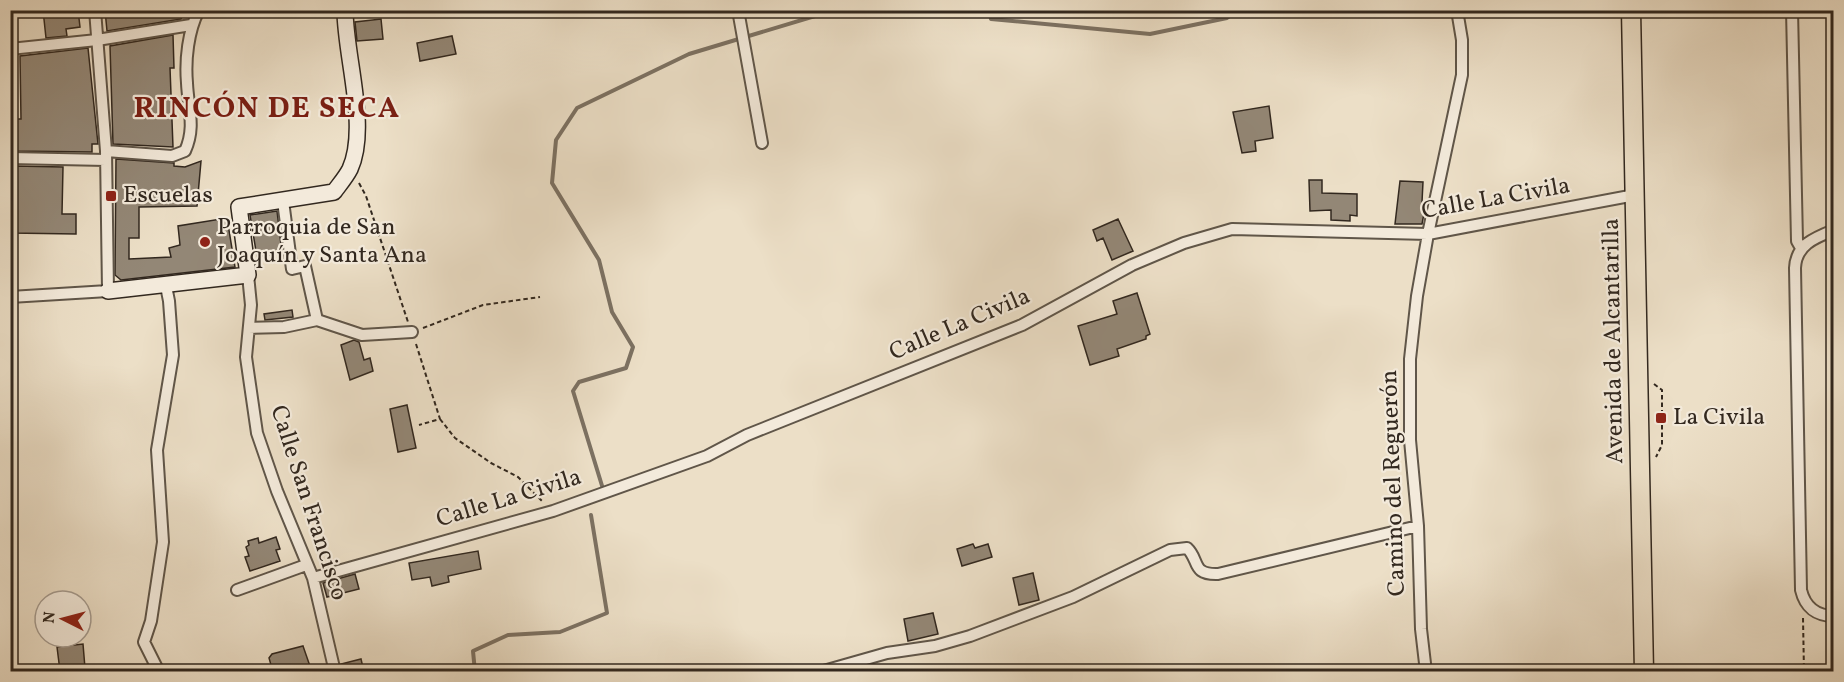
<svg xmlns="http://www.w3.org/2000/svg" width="1844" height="682" viewBox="0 0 1844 682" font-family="Vollkorn,serif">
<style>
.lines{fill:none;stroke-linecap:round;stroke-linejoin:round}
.stream{stroke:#7c7162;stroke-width:4}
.building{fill:#938776;stroke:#32281f;stroke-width:1.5}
.street-casing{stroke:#605649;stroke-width:14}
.secondary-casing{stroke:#32281f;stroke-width:18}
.primary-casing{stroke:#32281f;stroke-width:21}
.path{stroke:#32281f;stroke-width:2;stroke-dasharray:4.5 3;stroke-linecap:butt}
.street{stroke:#f3eadb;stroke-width:10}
.secondary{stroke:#f3eadb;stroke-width:15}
.primary{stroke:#ecdfc7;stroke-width:18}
.poi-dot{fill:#8f2418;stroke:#f3eadb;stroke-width:2}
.labels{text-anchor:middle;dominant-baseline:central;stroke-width:4.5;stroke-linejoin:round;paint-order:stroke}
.poi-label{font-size:24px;fill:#32281f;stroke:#f3eadb;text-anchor:start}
.street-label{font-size:24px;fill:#32281f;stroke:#f3eadb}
.district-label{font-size:30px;font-weight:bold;letter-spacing:1.5px;fill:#7a1f14;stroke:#f3eadb}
</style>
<rect width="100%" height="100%" fill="#ecdfc7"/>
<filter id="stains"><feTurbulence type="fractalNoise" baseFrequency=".00333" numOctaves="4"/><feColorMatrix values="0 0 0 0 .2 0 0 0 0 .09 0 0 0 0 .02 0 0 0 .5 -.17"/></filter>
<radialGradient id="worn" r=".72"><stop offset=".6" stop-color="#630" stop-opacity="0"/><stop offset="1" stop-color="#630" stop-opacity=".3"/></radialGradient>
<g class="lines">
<path class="stream" d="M989,10l2,9 159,15 77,-16 11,-8
M603,489l-30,-98 6,-9 47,-14 7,-21 -21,-35 -13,-52 -47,-77 4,-43 21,-32 112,-54 146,-44
M475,672l-2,-21 35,-16 52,-3 47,-19 -16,-98"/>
</g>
<path class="building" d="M43,10h35l2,17 -14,2 1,7 -21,2z
M105,10h80l-4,9 -74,12z
M381,19l2,20 -26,2 -2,-19z
M173,35l1,33h-4l3,79 -60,-3 -3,-98z
M452,36l4,18 -36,7 -3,-18z
M88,48l10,96h-6v8l-78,-1 1,-32h6l-1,-63z
M1269,106l4,32 -18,3 1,10 -14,2 -9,-41z
M116,159l58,4v3l11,1 16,-6 -4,45 -58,1v31h-10v21l42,-2 -2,-9 11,-3 -2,-19 49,-8 8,49 -114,13 -6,-5z
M14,166l49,1 -1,47h14v20l-66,-1v-64h4z
M1309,180h13v13l35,1v22l-7,-1v6l-19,-1v-10l-21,1z
M1400,181l23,1 -1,20 4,1 -4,21h-27z
M277,211l5,42 -25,4 -7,-42z
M1118,219l15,32 -21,9 -9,-22 -6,3 -4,-11z
M1137,293l13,41 -4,2v3l-29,10 2,7 -29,9 -12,-39 39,-12 -4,-13z
M292,310l1,7 -28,3 -1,-6z
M354,340l5,2 5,18 6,-2 3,13 -23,9 -9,-35z
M407,405l9,43 -18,4 -8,-43z
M276,537l4,12 -4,1 4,11 -30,10 -5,-14 4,-1 -3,-9 3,-2 -1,-4 10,-3 1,5z
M973,544l2,4 13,-4 4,13 -30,9 -5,-17z
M478,551l3,18 -33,7 1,6 -17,4 -2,-9 -18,3 -3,-17z
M1033,573l6,27 -20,5 -6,-27z
M355,574l4,15 -32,8 -4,-14z
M933,613l5,21 -30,7 -4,-22z
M83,644l2,24 -25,3 -3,-24z
M303,646l9,26h-39l-4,-14 3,-4z
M361,659l3,13h-22l-1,-8z"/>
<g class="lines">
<g class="street-casing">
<path id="street" d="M738,10l24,133
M1792,10l5,231 4,7
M10,49l87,-9 94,-15
M106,151l66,5 13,-5c11,-24 3,-43 2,-68 -2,-23 1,-52 12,-73
M10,158l96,2
M283,201l9,68 13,-3 12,54
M1834,230c-20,8 -38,15 -39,38l6,322c4,17 15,26 33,26
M248,275l3,30 -5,52 11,76 20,58 36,87 22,94
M10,297l98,-6 -2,-140 -11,-141
M249,328l35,-1 33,-7 45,15 50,-3
M313,578l240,-67 154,-55 40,-21 275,-110 110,-60 52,-22 48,-14 196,5 207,-39
M237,590l69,-25
M159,672l-15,-30 7,-21 12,-79 -6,-92 16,-95 -4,-54 -3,-15
M820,672l67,-19 48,-7 35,-10 103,-39 97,-47 17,-2c13,12 4,27 31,26l200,-48
M1426,672l-5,-43 -3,-103 -8,-86v-81l7,-63 11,-62 34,-159v-35l-5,-30"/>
</g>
<g class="secondary-casing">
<path id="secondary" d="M108,291l140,-16 -9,-68 95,-15c5,-7 12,-15 16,-23 19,-42 -5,-113 -5,-159"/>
</g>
<g class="primary-casing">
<path id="primary" d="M1631,10l13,662"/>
</g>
<path class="path" d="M359,183l7,13 42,126
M423,328l60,-23 57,-8
M416,344l24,75 -21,6
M1654,384l8,6v55l-6,12
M440,419l15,19 36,25 27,14 24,24
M1803,618l1,54"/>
<use href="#street" class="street"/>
<use href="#secondary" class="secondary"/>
<use href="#primary" class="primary"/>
</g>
<g class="poi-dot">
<rect x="105" y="190" width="12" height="12" rx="3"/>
<circle cx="205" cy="242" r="6"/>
<rect x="1655" y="412" width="12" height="12" rx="3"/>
</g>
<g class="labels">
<g class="poi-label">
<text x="123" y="196">Escuelas</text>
<text x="217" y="228">Parroquia de San<tspan x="217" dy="28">Joaquín y Santa Ana</tspan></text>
<text x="1673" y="418">La Civila</text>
</g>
<g class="street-label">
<text transform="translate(1496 199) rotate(-10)">Calle La Civila</text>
<text transform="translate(960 325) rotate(-23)">Calle La Civila</text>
<text transform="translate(1614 341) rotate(-91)">Avenida de Alcantarilla</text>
<text transform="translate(1394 483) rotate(-92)">Camino del Reguerón</text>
<text transform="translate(509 499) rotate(-17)">Calle La Civila</text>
<text transform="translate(308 503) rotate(72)">Calle San Francisco</text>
</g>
<g class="district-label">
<text x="267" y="109">RINCÓN DE SECA</text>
</g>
</g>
<rect width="1844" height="682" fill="none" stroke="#ecdfc7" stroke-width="36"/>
<rect x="12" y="12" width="1820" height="658" fill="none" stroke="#32281f" stroke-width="3"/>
<rect x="18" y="18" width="1808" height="646" fill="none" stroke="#32281f" stroke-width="1.5"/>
<g transform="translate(63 619) rotate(276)"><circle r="28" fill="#f3eadb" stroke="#a69c90" stroke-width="1.5"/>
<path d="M0-4.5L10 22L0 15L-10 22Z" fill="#8f2418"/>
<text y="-9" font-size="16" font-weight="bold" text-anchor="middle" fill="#32281f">N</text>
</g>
<rect width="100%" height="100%" filter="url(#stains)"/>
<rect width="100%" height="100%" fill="url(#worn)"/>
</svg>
